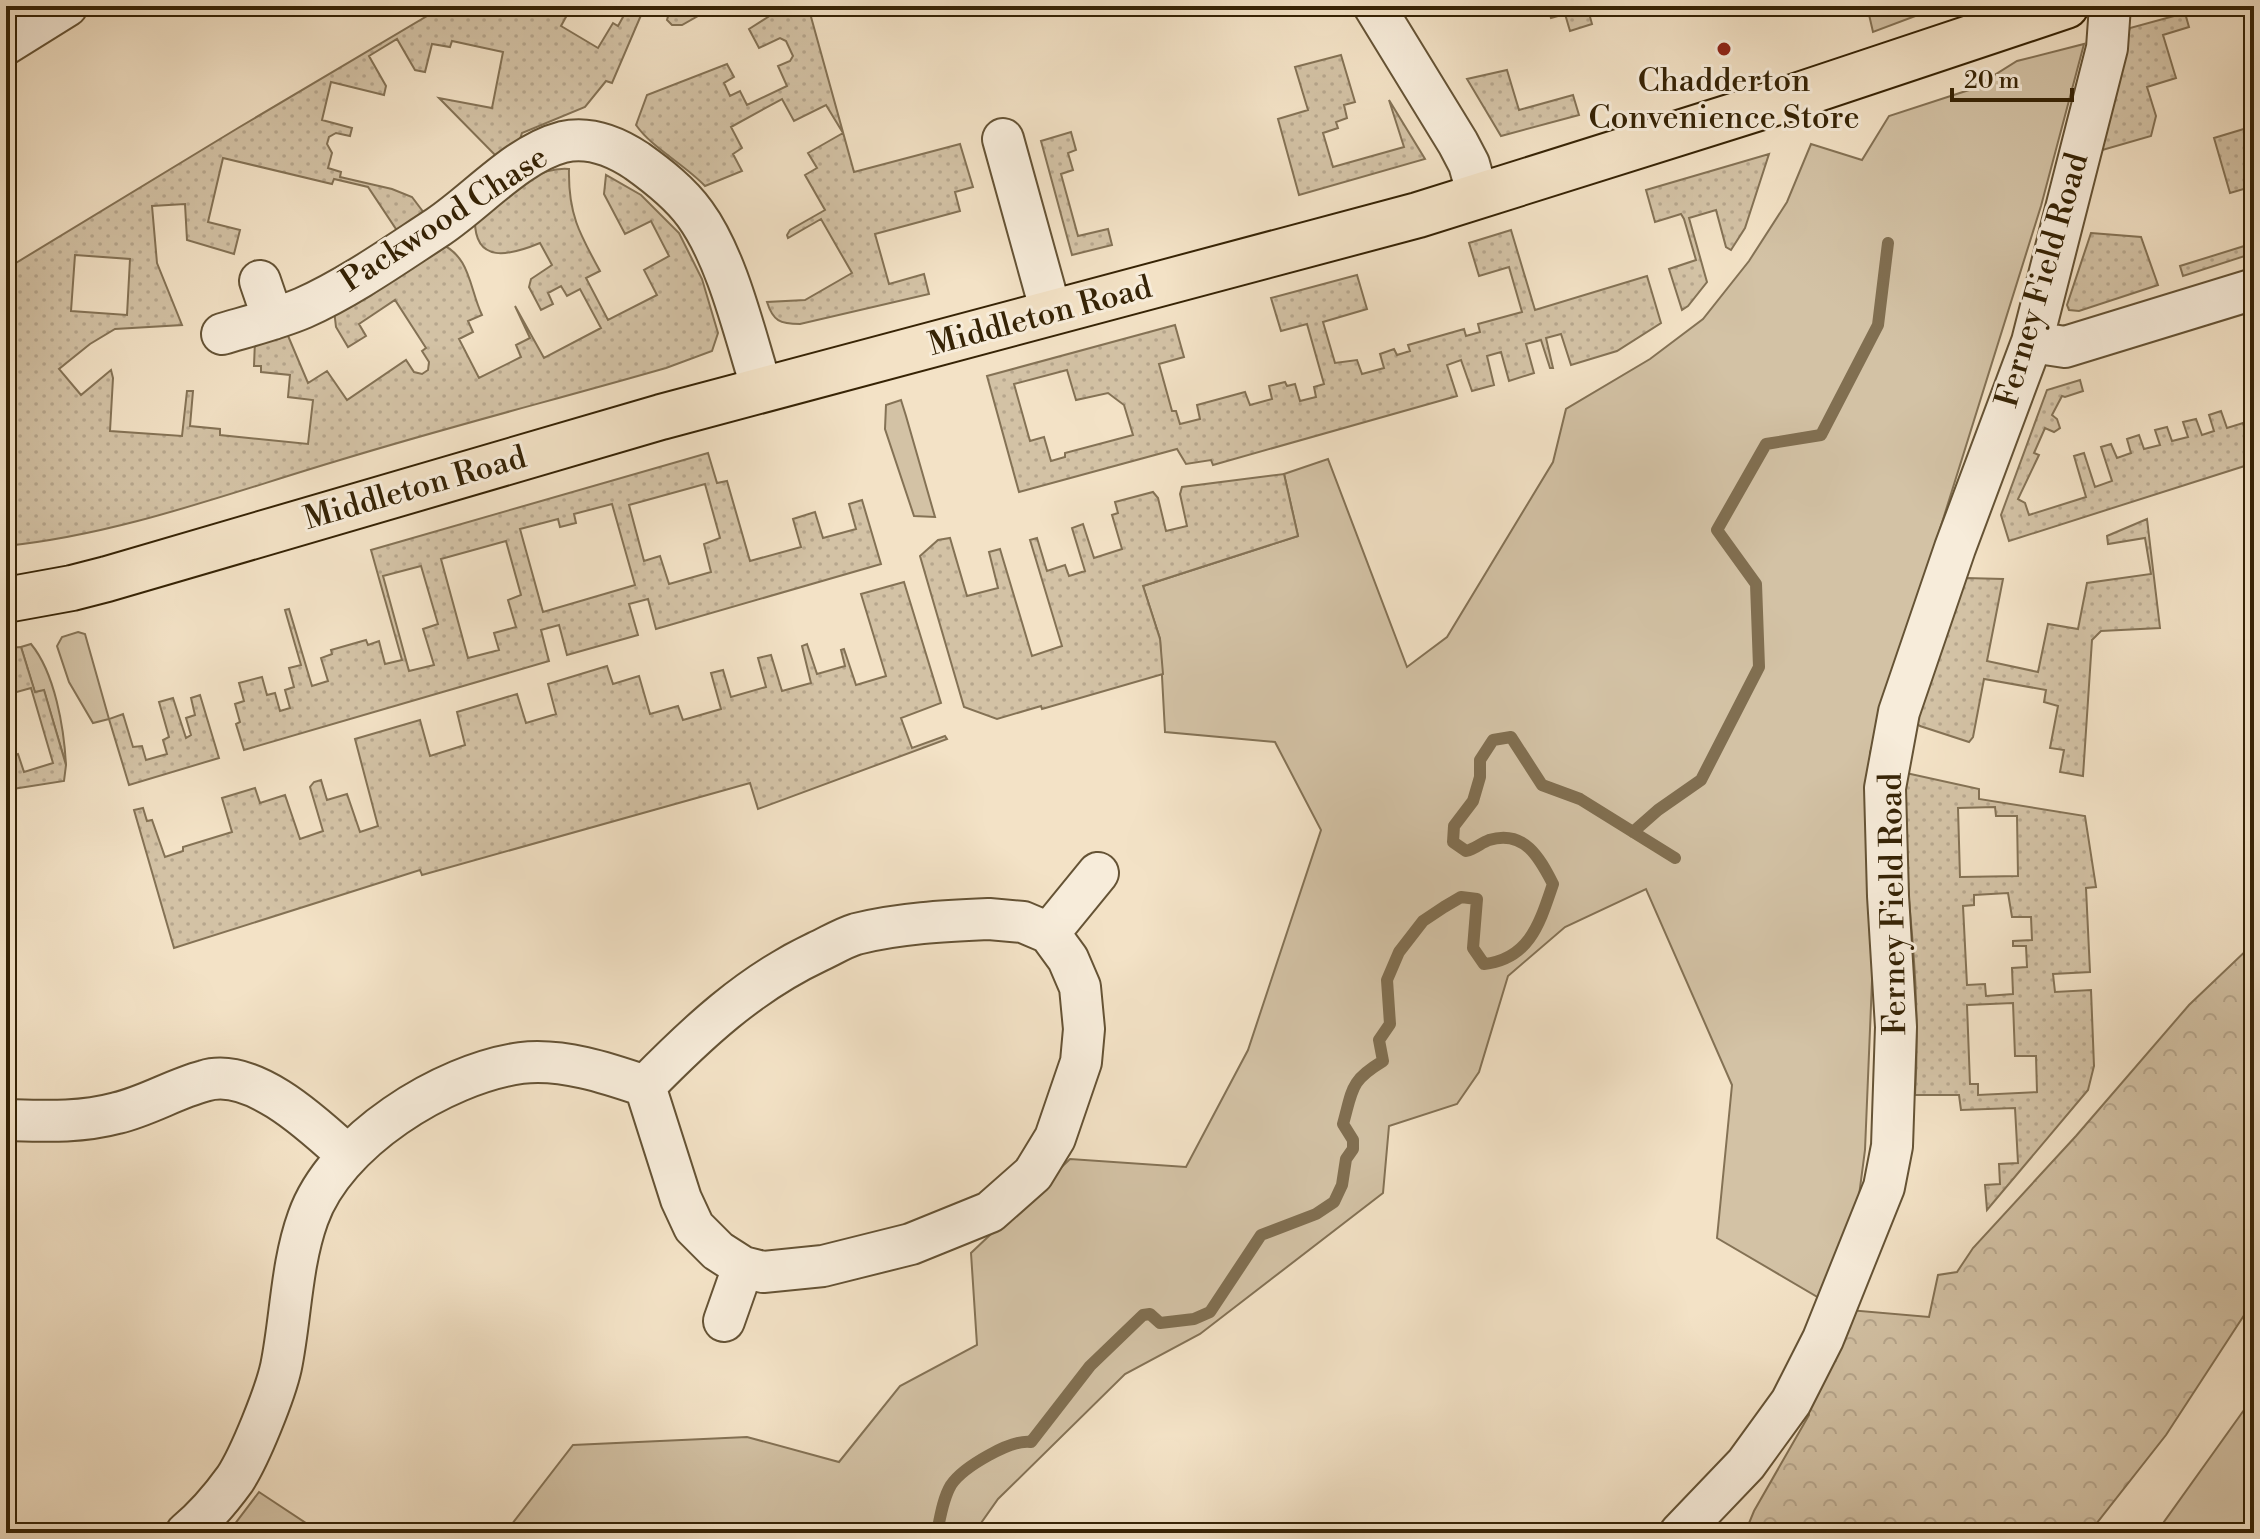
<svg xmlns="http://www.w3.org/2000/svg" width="2260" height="1539" viewBox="0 0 2260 1539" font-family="'Libre Bodoni',serif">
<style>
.green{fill:#d3c2a5;stroke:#847255;stroke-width:2}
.forest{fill:url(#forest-crowns);stroke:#847255;stroke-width:2}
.garden{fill:url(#garden-dots);stroke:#847255;stroke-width:2;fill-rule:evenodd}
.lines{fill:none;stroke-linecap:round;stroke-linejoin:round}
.stream{stroke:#816f51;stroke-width:12}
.minor-casing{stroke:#655335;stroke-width:44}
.major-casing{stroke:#362305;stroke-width:48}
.minor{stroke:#f7ecda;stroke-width:40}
.major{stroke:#f3e2c6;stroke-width:44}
.poi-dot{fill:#8f2418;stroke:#f7ecda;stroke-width:3}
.labels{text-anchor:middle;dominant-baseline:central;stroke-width:6;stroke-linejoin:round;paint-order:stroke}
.poi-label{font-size:32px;fill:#362305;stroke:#f7ecda}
.street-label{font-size:32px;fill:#362305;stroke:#f7ecda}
</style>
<defs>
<pattern id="forest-crowns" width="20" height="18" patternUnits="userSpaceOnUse" patternTransform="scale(2)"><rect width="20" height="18" fill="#d3c2a5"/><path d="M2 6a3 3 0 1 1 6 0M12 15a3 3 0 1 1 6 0" fill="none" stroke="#b6a68d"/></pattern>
<pattern id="garden-dots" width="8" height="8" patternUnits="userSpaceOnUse" patternTransform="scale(2)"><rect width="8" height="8" fill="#d3c2a5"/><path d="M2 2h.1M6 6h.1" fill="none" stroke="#b6a68d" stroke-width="1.8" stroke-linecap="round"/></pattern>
</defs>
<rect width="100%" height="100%" fill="#f3e2c6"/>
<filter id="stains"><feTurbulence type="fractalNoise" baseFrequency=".0025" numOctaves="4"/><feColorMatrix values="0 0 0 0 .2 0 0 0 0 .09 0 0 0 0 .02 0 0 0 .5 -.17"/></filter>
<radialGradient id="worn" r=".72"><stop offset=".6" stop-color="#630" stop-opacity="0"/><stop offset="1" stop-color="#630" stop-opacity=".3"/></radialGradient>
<path class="green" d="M1867,6h75l-69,26z
M2084,44l-43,162 -171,547 4,180 -9,217 -8,61 -31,91 -109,-64 15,-153 -86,-196 -81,38 -57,49 -29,96 -22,32 -68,22 -6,67 -183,141 -75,40 -127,125 -24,34h-469l68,-88 174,-8 92,25 61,-76 77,-41 -6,-92 99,-94 116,8 62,-117 73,-220 -46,-88 -110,-10 -5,-93 -17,-53 155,-50 -14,-62 44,-15 79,208 40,-30 106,-175 13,-53 84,-50 53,-40 46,-58 38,-59 24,-58 51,16 27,-44 83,-27 45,-28z
M901,400l5,16 29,101 -21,-1 -29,-87 1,-24z
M78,632l7,2 24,85 -16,4 -24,-41 -12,-36 5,-9z
M31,644c24,29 33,84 35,121l-22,-74 -9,2 -14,-46z
M2254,1396v137h-98z
M259,1492l62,41h-93z"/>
<path class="forest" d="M2254,943v357l-88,135 -77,98h-344l9,-22 55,-96 -1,-20 41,-85 80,7 9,-42 19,-3 16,-24 103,-112 113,-131z"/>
<path class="garden" d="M444,6h128l-11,20 37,22 15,-25 5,3 10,-18 -2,-2h19l-33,77 -6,-2 -21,26 -63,26 -4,12 -20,13 -59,-60 53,10 11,-56 -51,-11 -2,6 -18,-3 -7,28 -10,-2 -18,-31 -28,17 17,30 -2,9 -53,-13 -9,38 30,8 -2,8 -14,-3 -7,4 -2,7 5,9 -4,15 13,4 -1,5 52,12 20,8 15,20 -27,18 -32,-48 -34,-8 -2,5 -109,-26 -15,64 32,8 -6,24 -47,-14 -2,-36 -33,2 5,57 25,62 -67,4 -25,15 -31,25 22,26 30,-25 2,8 -3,53 72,5 5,-45h6l-3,35 30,3v6l88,9 5,-44 -25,-3 2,-22 -29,-3v-6h-7l1,-26 31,-9 22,52 19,-12 20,29 59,-40 8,12 8,2 6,-4 1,-8 -7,-11 4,-3 -31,-48 -36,24 7,12 -18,11 -12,-20 -2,-17 105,-67c32,13 30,45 43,72l-14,6 5,11 -14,7 20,39 42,-21 -5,-12 14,-7 -15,-32 29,52 57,-30 -21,-39 -13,7 -6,-10 -13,7 5,11 -12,6 -12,-23 2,-8 21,-14 -12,-22c-29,12 -67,23 -65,-26 27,-19 59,-51 94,-48 -1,44 10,64 31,102l-14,7 22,42 49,-25 -13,-25 25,-14 -18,-35 -26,13 -21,-40 2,-19 35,20 38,38 23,46 16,54 -6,18 -46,17c-108,31 -218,59 -326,92 -111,33 -219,74 -334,86v-277l232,-141zM75,255l55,4 -3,56 -56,-4z
M671,6h39l2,2 -30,17h-10l-5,-5z
M762,6h46l46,166 106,-28 13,43 -18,5 5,19 -85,23 14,50 35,-10 5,20 -129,30c-20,0 -27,-3 -33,-22l38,-2 47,-27 -31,-54 -33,19 -1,-3 3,-5 35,-20 -20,-35 12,-7 -9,-15 35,-20 -17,-28 -32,16 -12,-22 -51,28 11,21 -9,6 9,17 -37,15c-21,-22 -53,-38 -69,-61l11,-30 80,-31 7,13 -10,6 6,13 10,-5 7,14 40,-19 -9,-20 12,-5 3,-5 -7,-15 -6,-3 -21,10 -10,-19 19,-12z
M1548,6h39l5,18 -22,7 -5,-17 -14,4z
M2185,13l4,14 -26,8 13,43 -29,9 9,29 -5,20 -66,19 45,-127z
M1341,55l14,47 -11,3 3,13 -11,4 2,6 -15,5 10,34 71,-20 -15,-47 36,59 -126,36 -21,-76 30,-9 -13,-43z
M1507,70l12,40 54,-15 6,20 -78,21 -34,-57z
M2247,128l7,22v36l-24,7 -16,-55z
M1071,132l5,18 -8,3 5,17 -12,4 17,62 30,-7 4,16 -40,10 -31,-114z
M1769,154l-24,74 -14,22 -5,-3 -10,-37 -27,8 18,64 -19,24 -6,4 -13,-41 27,-9 -12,-41 -3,-5 -26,8 -9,-32z
M1511,230l24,80 112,-34 14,47 -44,28 -46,14 -10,-31 -15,4 7,30h-3l-9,-28 -15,4 8,29 -25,8 -8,-29 -14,4 7,29 -22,6 -11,-31 -14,5 10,31 -244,69 -2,-5 -25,4 -9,-15 -158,43 -32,-116 188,-51 9,32 -25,7 13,47h4l4,13 20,-5 -3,-14 48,-13 5,13 22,-6 -3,-13 16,-4 2,4 8,-2 5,17 16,-4 -2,-10 10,-3 -17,-60 -26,7 -10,-33 86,-23 10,34 -44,13 12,41 22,-3 5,14 22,-6 -4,-14 14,-5 3,6 13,-4 -2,-6 56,-16 2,7 14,-4 -2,-8 44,-12 -13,-45 -30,9 -10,-33zM1067,370l9,30 32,-7 16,12 9,30 -68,18v4l-14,4 -7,-24 -14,4 -16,-57z
M2091,233l50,4 17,48 -79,26 -10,-1 -2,-5z
M2254,243l-6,12 -65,21 -3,-10z
M2080,380l3,11 -18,6 -3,-1 -10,19 5,4 3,9 -6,4 -9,-4 -11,25 5,2 -21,44 7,4 4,12 57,-18 -12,-41 10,-3 11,34 17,-6 -11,-34 10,-3 6,14 14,-5 -4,-14 12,-4 5,14 16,-4 -5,-15 12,-3 5,14 16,-4 -5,-15 13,-3 6,16 12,-4 -5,-16 12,-4 6,17 16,-5 11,40 -245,78 -8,-26 46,-125z
M708,453l9,30 10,-2 23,80 51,-14 -8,-28 22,-7 8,26 33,-9 -7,-25 13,-4 19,64 -225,65 -8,-30 -19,5 9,31 -71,20 -8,-30 -18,5 8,31 -305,89 -8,-26 4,-2 -5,-18 9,-3 -5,-18 23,-6 5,18 8,-2 5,18 10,-3 -5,-18 9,-3 -5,-19 12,-3 -16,-55 4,-1 23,77 16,-5 -7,-23 11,-4 -1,-4 35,-10 2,5 11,-4 6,23 17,-4 -31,-110zM705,484l15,54 -16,6 7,28 -42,12 -9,-28 -16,5 -15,-56zM612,504l23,81 -92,27 -23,-83 38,-10 2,8 16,-4 -2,-9zM506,541l15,54 -13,5 8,27 -22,6 5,17 -31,8 -27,-99zM421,566l17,58 -15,5 11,36 -25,6 -26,-95z
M1284,474l14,62 -155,50 17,53 3,35 -121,35 -1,-3 -44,13 -33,-12 -44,-151 18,-16 12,-2 17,58 31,-8 -9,-36 11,-3 32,107 30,-10 -32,-106 7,-2 10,33 18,-6 4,11 16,-5 -13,-43 11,-4 11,34 28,-9 -10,-34 6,-2 -3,-11 38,-10 5,6 8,33 21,-5 -7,-32 2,-7z
M2147,519l13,109 -59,3 -9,9 -9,136 -23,-4 4,-22 -14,-2 8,-42 -14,-4 2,-12 -62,-11 -11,58 -4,5 -49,-16 -5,-4 43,-138 8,-6 37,1 -16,82 51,11 10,-48 30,5 9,-46 64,-9 -6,-36 -37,6 -1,-8z
M904,582l37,121 -40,15 11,30 33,-12 2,3 -189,70 -8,-26 -328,92 -2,-5 -246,78 -40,-138 9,-2 4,13 5,-1 13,37 18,-6v-4l49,-15 -10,-34 33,-10 5,15 25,-8 15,44 23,-8 -13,-44 4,-5 7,-2 6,20 20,-6 13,38 18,-6 -23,-87 65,-19 10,36 35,-11 -8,-33 60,-18 9,29 30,-9 -8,-30 59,-18 6,18 26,-8 11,38 28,-8 5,14 38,-11 -10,-36 12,-3 8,27 35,-10 -8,-29 13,-3 11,36 29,-8 -9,-37 5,-2 10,30 28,-8 -4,-16 3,-1 12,36 30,-9 -25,-82z
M21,647l14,45 9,-2 22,75 -2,16 -58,9v-32l12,-4 6,18 29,-9 -22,-75 -25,7v-47z
M200,695l19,63 -90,27 -20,-66 14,-5 10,33 9,-1 4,14 21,-6 -4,-14 6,-3 -10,-35 14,-4 13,40 5,-3 -5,-17 9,-3 -4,-17z
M1906,773l73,16v10l106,17 11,71 -10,1 4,84 -37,2 2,18 36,-2 3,76 -6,24 -101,120 -2,-25 15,-1 -1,-20 19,-1 -3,-55 -54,2 -2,-15h-44c3,-50 2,-99 -2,-149 -5,-58 -11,-115 -7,-173zM1995,807l1,9h21l1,60 -58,1 -2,-69zM2008,893l4,24h19l1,23 -19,1v5h13l1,21 -15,1 1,26 -27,2 -1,-12 -18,1 -4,-79 11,-1v-10zM2013,1003l2,53h21l1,36 -59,3v-11h-8l-3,-79z"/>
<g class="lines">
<path class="stream" d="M1633,832l25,-22 43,-30 58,-113 -3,-83 -39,-54 49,-86 55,-9 57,-110 10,-82
M937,1533c3,-15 6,-35 14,-48 12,-18 60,-46 80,-43l59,-76 53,-51 7,-1 10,9 34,-4 16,-7 51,-77 55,-21 18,-12 8,-17 4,-26 7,-10v-9l-10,-16c10,-36 7,-43 40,-63l-4,-21 11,-16 -3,-44 12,-28 24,-31 21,-14 17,-10 16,2 -4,49 11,16c46,-5 56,-42 69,-80 -13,-25 -28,-55 -64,-44 -8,3 -14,9 -23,11l-13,-9 1,-16 19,-25 7,-24v-17l13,-20 18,-3 31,48 38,14 95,59"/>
<g class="minor-casing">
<path id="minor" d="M1374,6l84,137 11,21 9,32
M6,44l61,-38
M1003,139l48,173
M260,281l13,38
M222,334c27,-8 55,-15 81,-26 47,-21 92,-53 135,-81 39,-26 79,-73 125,-85 26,-6 53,5 74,19 21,15 43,32 58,53 33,45 50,122 67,175
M2032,342l33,5 189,-58
M989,919l34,3 26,11 19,26 12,28 4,42 -3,33 -26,76 -22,36 -43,38 -79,32 -88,22 -60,6 -20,-5 -25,-16 -24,-24 -13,-28 -36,-113c52,-53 104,-102 172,-134 13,-6 26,-14 39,-18 44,-11 89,-13 133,-15z
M1049,933l49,-60
M6,1120c38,1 74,3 111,-7 30,-7 57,-24 87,-32 48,-15 110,44 143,74
M724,1321l19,-54
M186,1533c17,-14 36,-36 49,-54 15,-23 40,-85 46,-112 10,-49 10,-102 27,-149 27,-77 135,-144 213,-155 41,-5 86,10 124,23
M1680,1533l66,-69 45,-62 32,-63 61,-152 8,-41 4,-119 -8,-131 -3,-108 14,-76 56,-164 77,-206 75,-294 3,-42"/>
</g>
<g class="major-casing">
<path id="major" d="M6,600l66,-12 35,-9 554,-162 757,-202 363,-114 285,-95"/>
</g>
<use href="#minor" class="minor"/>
<use href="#major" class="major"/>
</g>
<circle class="poi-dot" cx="1724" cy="49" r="8"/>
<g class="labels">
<g class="poi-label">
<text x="1724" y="81">Chadderton<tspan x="1724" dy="37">Convenience Store</tspan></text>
</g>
<g class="street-label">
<text transform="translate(444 219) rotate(-33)">Packwood Chase</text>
<text transform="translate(2042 280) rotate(-74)">Ferney Field Road</text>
<text transform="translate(1040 316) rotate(-15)">Middleton Road</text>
<text transform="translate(415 488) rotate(-16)">Middleton Road</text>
<text transform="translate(1893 904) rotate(-91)">Ferney Field Road</text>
</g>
</g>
<rect width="2260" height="1539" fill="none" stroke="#f3e2c6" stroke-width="32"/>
<rect x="8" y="8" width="2244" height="1523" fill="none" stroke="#362305" stroke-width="4"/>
<rect x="16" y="16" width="2228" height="1507" fill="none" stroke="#362305" stroke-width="2"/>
<path d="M1952 88v12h120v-12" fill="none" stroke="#362305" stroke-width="4"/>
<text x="1964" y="88" font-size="24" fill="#362305" stroke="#f7ecda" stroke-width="6" paint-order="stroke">20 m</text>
<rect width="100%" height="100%" filter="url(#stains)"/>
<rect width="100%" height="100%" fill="url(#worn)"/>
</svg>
